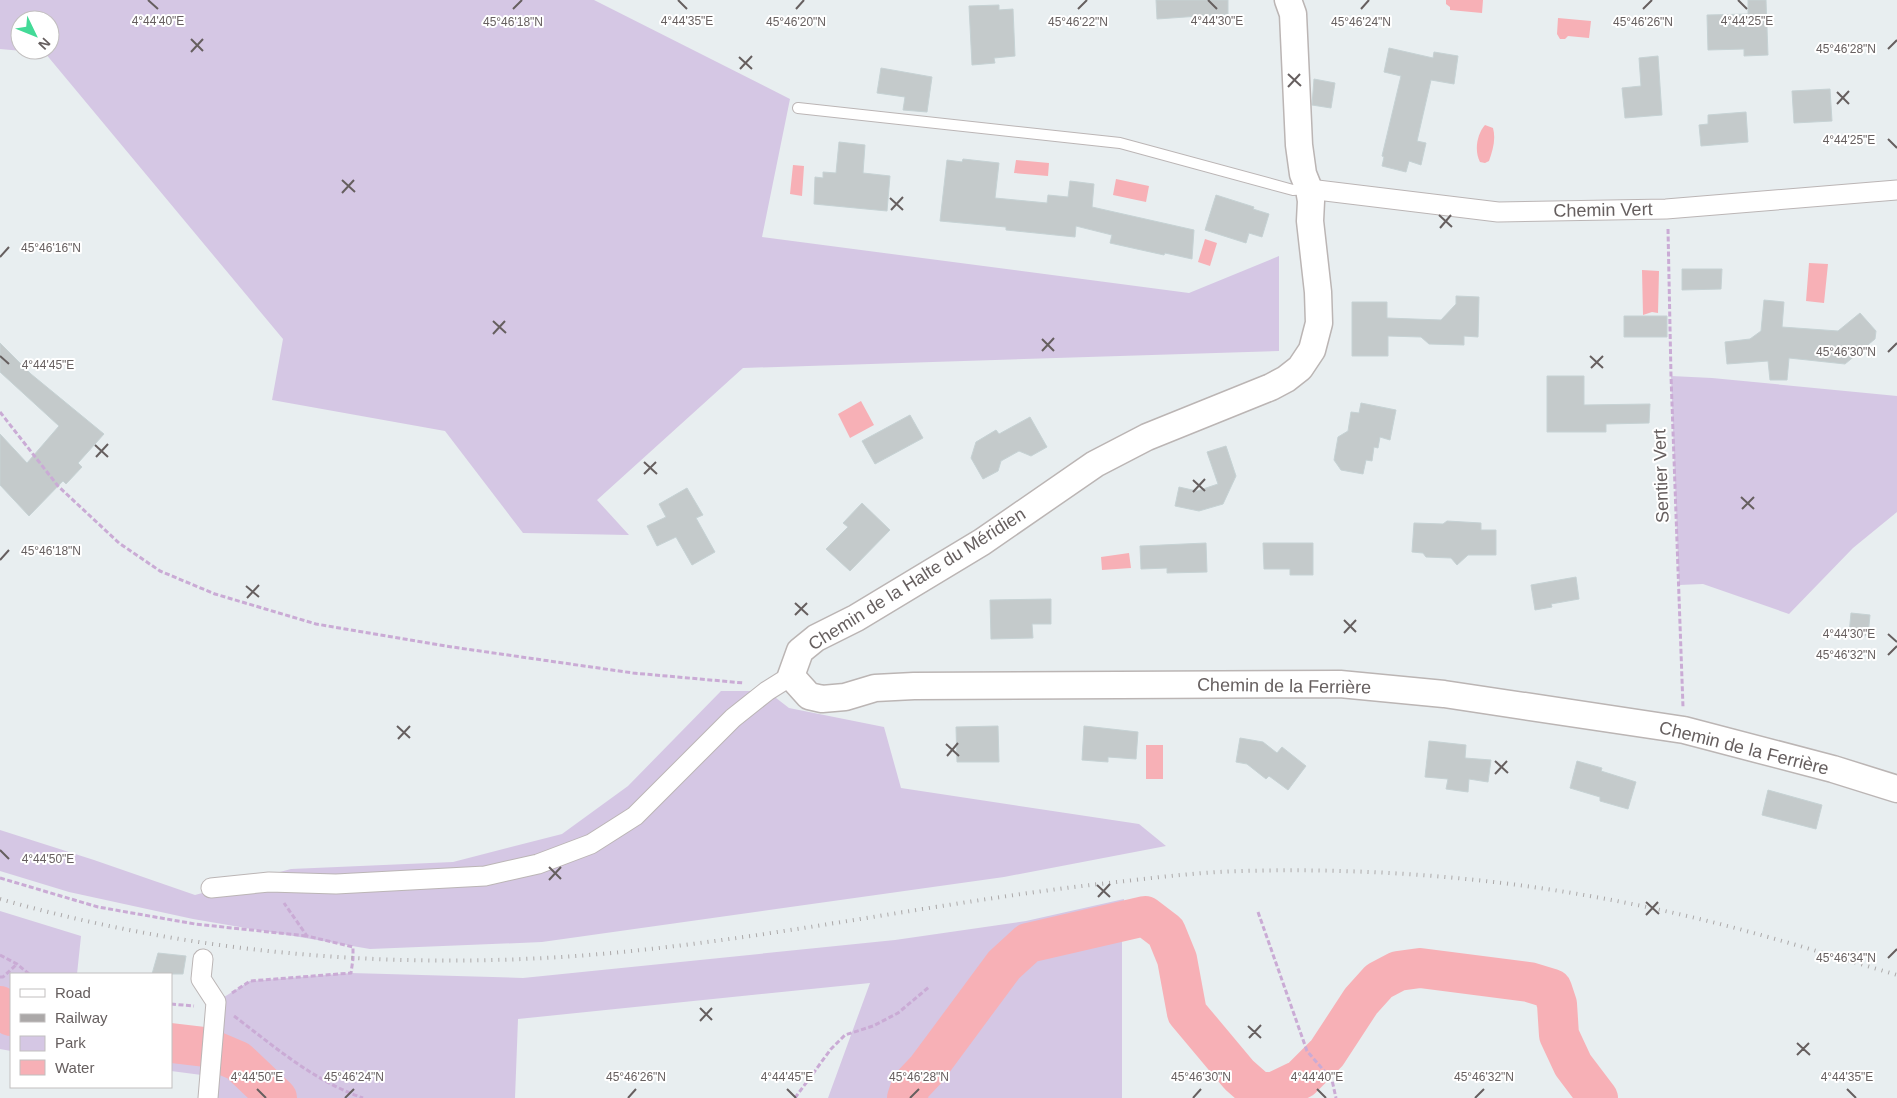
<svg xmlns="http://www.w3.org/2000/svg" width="1897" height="1098" viewBox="0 0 1897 1098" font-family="Arial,sans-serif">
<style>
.green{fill:#d5c7e4;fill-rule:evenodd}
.water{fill:#f7b0b6}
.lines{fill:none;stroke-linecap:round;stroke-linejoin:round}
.river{stroke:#f7b0b6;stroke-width:40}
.building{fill:#c4cacb;stroke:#c6d2d4}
.lane-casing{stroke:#bbb5b5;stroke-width:12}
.street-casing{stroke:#bbb5b5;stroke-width:21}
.secondary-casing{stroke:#bbb5b4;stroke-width:29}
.path{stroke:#caabd5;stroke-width:3;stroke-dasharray:5 2.5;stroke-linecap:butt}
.lane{stroke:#fff;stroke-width:10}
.street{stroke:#fff;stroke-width:19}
.secondary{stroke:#fff;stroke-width:26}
.rail{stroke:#aba8a8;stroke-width:4;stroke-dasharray:1 6;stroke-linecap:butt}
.ticks{fill:none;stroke:#665f5f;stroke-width:2}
.labels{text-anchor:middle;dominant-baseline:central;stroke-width:4;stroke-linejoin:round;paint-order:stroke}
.street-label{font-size:18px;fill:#665f5f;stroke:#fff}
.ticks-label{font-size:12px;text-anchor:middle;fill:#665f5f;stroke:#fff;stroke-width:4;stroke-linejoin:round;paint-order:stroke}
</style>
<rect width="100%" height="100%" fill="#e8eef0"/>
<path class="green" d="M0,0h594l196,99 -28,138 427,56 90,-37v95l-536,17 -146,132 32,35 -106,-2 -78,-102 -173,-31 11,-61 -238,-286 -45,-4zM20,20h30v30h-30z
M1671,376l41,2 185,18v116l-44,36 -64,66 -86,-30 -24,1z
M721,691h46l22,17 95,19 17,61 238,36 27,22 -162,31 -462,65 -172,7 -177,-30 -124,-27 -69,-21v-41l94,30 101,35 96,-26 162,-7 109,-28 66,-48z
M1124,899l-2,40v159h-294l42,-115 -352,36 -3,79h-299l1,-21 -46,-6v-44l37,6 8,-31 34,-21 101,-8 172,5 372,-38 131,-19z
M0,911l81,25 -4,38h-66v77l-11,-2z"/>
<path class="water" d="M1446,0h37l-1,13 -32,-3v-3l-4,-3z
M1558,18l33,3 -2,17 -21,-2 -3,3h-5l-3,-5z
M1485,125l8,3c3,11 0,22 -4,33l-4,2 -5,-1c-6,-11 -3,-28 5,-37z
M1016,160l33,3 -1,13 -34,-3z
M793,165l11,1 -2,30 -12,-2z
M1116,179l33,7 -3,16 -33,-7z
M1205,239l12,4 -7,23 -12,-4z
M1809,263l19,1 -4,39 -18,-2z
M1642,270l17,1 -1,42 -6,-1 -9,3z
M861,401l13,24 -24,13 -12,-24z
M1129,553l2,15 -29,2 -1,-13z
M1146,745h17v34h-17z"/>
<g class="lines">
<path class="river" d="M0,1006l11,10
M171,1043l34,4 33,14 39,37
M907,1098l4,-12 16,-17 77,-104 24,-22 117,-27 21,16 11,27 10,54 52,62 17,15 16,3 29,-14 26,-26 34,-52 18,-20 19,-10 22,-3 109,14 23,7 5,15 2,31 14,30 25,33"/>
</g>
<path class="building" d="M1156,0h72v14l-71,5z
M1748,0h18l2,55 -24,1v-7l-36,1 -1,-35 41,-1z
M999,5v5l14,-1 2,47 -21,2 1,5 -23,2 -3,-59z
M1389,48l44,10 1,-6 24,4 -4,28 -23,-4 -14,61 9,2 -5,22 -12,-4 -3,11 -24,-6 2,-9 -2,-1 19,-80 -17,-4z
M1658,56l4,59 -37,3 -3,-30 19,-2 -2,-28z
M881,68l51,9 -5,35 -24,-2 2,-13 -28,-4z
M1314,79l21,4 -4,25 -19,-3z
M1830,89l2,32 -38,2 -2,-32z
M1746,112l2,30 -47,4 -2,-21 9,-1v-9z
M839,142l26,3 -2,28 27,3 -3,35 -73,-7 1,-27 8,1v-6l13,1z
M963,159l36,4 -4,35 52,5 1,-8 20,2 2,-16 24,3 -2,23 102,23 -2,29 -27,-6 -1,2 -54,-12 2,-8 -36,-9 -1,11 -69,-7v-3l-66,-6 7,-61 15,2z
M1216,195l38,12 -1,2 16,5 -7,23 -13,-4 -3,10 -41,-13z
M1682,269h40l-1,20 -39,1z
M1456,296l23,1 -1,40 -14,-1v9l-35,-1 -8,-7 -33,-1v20h-36v-54h35v16l54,2 15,-16z
M1764,300l20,2 -2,25 56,4 22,-18 16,18 -1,8 -30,25 -56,-6 -2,22h-17l-2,-19 -41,3 -2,-22 25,-3 11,-8z
M1624,316h43v21h-43z
M0,343l31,31 73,60 -26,29 4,4 -16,17 -3,-3 -34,35 -29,-31v-51l27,29 32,-37 -59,-54z
M1547,376h37v29l66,-1 -1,19 -43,1v8h-59z
M1361,403l35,7 -6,30 -10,-3 -2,11 -4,-1 -2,14 -6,-1 -3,14 -22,-4 -7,-10 4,-23 10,-6 3,-19 8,1z
M910,415l13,23 -48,26 -13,-23z
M1030,417l17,30 -16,9 -12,-5 -18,10 -3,10 -15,8 -12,-21 5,-16 20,-12 3,4z
M1226,446l10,30 -13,28 -24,7 -24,-5 4,-19 18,4 21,-7 -11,-32z
M687,488l16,27 -7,3 19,34 -23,13 -16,-28 -19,9 -10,-20 19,-9 -7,-13z
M862,503l28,27 -40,41 -24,-22 22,-22 -5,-4z
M1447,521l34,2v7h15v25h-28l-11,10 -6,-7 -25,-1 -3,-4 -11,-1 2,-29 29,1z
M1206,543l1,29 -40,1v-5l-26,1 -1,-23z
M1263,543h50v32h-23v-6h-26z
M1576,577l3,22 -28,5 1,3 -17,3 -4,-25z
M1051,599v25h-19l1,14 -42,1 -1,-39z
M1851,613l19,2 -2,21 -19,-2z
M998,726l1,36h-42l-1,-35z
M1084,726l54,6 -2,27 -28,-2v5l-26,-2z
M1240,738l23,4 14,11 5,-6 24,19 -18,24 -19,-14 -3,3 -19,-15 -11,-2z
M1429,741l37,4 -1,13 26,2 -3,22 -19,-3 -1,13 -22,-3 2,-10 -23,-2z
M1577,761l25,7 -1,3 35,11 -8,27 -28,-8v-4l-30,-9z
M1768,790l54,15 -6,24 -54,-14z
M158,953l28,3 -3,18h-31z"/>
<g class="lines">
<g class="lane-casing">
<path id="lane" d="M798,108l322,35 173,47 15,-1"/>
</g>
<g class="street-casing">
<path id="street" d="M1309,189l189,23 168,-3 231,-19
M211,888l58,-6 67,2 149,-8 53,-12 53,-20 44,-28 98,-98 34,-27 24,-15
M203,959l-2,20 15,23 -8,96"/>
</g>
<g class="secondary-casing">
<path id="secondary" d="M1288,0l5,14 6,131 4,29 6,15 2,12 -1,20 8,71 1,31 -7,27 -12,18 -14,11 -15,8 -124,50 -52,27 -113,78 -126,76 -40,20 -16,13 -9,25 18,20 13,3 23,-2 30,-9 39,-2 426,-2 104,10 240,36 149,39 64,20"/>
</g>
<path class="path" d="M1668,229l3,147 12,331
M0,412l58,74 61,57 41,28 55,23 101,30 136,23 181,26 111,10
M0,878l98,29 97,17 112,12
M1258,912l49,139 25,29 4,18
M0,955l17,9 12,10
M0,977h3l14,-13
M232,993l18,-12 101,-8 2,-14v-12l-46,-11 -23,-33
M171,1004l23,2
M234,1016c41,31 80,65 129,82
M795,1098l36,-49 14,-14 28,-9 25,-13 31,-26"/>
<use href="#lane" class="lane"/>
<use href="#street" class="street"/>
<use href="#secondary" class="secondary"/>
<path class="rail" d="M0,899c210,60 433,75 650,50 153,-17 305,-49 458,-66 45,-5 90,-11 135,-12 141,-4 283,9 422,40 78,17 155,41 232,64"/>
</g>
<path class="ticks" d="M148,0l10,9M678,0l9,9M1208,0l9,9M1738,0l9,9M513,9l9,-9M796,9l8,-9M1078,9l9,-9M1361,9l8,-9M1643,9l9,-9M191,39l12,12M1888,49l9,-9M191,52l12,-13M739,57l13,12M740,69l12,-13M1288,74l13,12M1288,87l12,-13M1837,92l12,12M1837,104l12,-13M1888,139l9,9M342,180l13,12M342,193l12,-13M890,198l13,12M891,210l12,-13M1439,215l13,12M1440,228l11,-13M0,257l9,-10M493,321l13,12M493,334l12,-13M1042,339l12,12M1042,351l12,-13M1888,352l9,-9M0,356l9,8M1590,356l13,12M1591,368l12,-12M95,445l13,12M96,457l12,-13M644,462l13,12M644,474l12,-12M1193,480l12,11M1193,492l12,-13M1741,497l13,12M1742,509l12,-12M0,560l9,-10M246,586l13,11M247,598l12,-13M795,603l13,12M795,615l12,-12M1344,620l12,12M1344,633l12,-13M1888,634l9,8M1888,655l9,-9M397,726l13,12M398,739l12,-13M946,744l13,12M947,756l11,-13M1495,761l13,12M1495,774l12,-13M0,850l9,9M549,867l12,12M549,880l12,-13M1097,885l13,12M1098,897l12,-13M1646,902l13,12M1646,915l12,-13M1888,958l9,-9M700,1008l12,12M700,1021l12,-13M1248,1026l13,12M1249,1038l12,-13M1797,1043l13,12M1797,1055l12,-12M257,1089l9,9M787,1089l9,9M1317,1089l9,9M1847,1089l9,9M345,1098l9,-9M628,1098l8,-9M910,1098l9,-9M1193,1098l8,-9M1475,1098l9,-9"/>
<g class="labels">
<g class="street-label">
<text transform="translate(1603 210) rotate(-1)">Chemin Vert</text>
<text transform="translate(1661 476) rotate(-92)">Sentier Vert</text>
<text transform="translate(917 579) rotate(-32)">Chemin de la Halte du Méridien</text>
<text transform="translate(1284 686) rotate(1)">Chemin de la Ferrière</text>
<text transform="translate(1744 748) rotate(14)">Chemin de la Ferrière</text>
</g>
</g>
<g class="ticks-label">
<text x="158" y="25">4°44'40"E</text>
<text x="687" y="25">4°44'35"E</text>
<text x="1217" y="25">4°44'30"E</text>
<text x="1747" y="25">4°44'25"E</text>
<text x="513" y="26">45°46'18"N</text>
<text x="796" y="26">45°46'20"N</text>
<text x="1078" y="26">45°46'22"N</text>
<text x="1361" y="26">45°46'24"N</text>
<text x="1643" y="26">45°46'26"N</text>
<text x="1846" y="53">45°46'28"N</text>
<text x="1849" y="144">4°44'25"E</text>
<text x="51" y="252">45°46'16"N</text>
<text x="1846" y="356">45°46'30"N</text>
<text x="48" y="369">4°44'45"E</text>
<text x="51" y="555">45°46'18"N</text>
<text x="1849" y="638">4°44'30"E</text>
<text x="1846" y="659">45°46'32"N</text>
<text x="48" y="863">4°44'50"E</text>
<text x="1846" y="962">45°46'34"N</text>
<text x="354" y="1081">45°46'24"N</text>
<text x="636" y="1081">45°46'26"N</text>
<text x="919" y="1081">45°46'28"N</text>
<text x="1201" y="1081">45°46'30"N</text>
<text x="1484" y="1081">45°46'32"N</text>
<text x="257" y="1081">4°44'50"E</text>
<text x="787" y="1081">4°44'45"E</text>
<text x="1317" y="1081">4°44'40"E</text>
<text x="1847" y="1081">4°44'35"E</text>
</g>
<rect x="10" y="973" width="162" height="115" fill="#ffffff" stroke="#c2bfbf"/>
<rect x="20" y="989" width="25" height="8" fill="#ffffff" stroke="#c2bfbf"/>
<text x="55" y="998" font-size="15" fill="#665f5f">Road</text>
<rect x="20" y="1014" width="25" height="8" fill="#aba8a8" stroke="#c2bfbf"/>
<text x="55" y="1023" font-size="15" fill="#665f5f">Railway</text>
<rect x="20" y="1036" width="25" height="15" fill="#d5c7e4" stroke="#c2bfbf"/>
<text x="55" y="1048" font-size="15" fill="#665f5f">Park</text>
<rect x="20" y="1060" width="25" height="15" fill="#f7b0b6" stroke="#c2bfbf"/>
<text x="55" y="1073" font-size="15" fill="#665f5f">Water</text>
<g transform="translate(35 35) rotate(133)"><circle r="24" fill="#ffffff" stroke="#c2bfbf"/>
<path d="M0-4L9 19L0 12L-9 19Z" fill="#43da97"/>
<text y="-8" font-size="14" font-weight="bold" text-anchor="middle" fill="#665f5f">N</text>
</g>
</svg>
